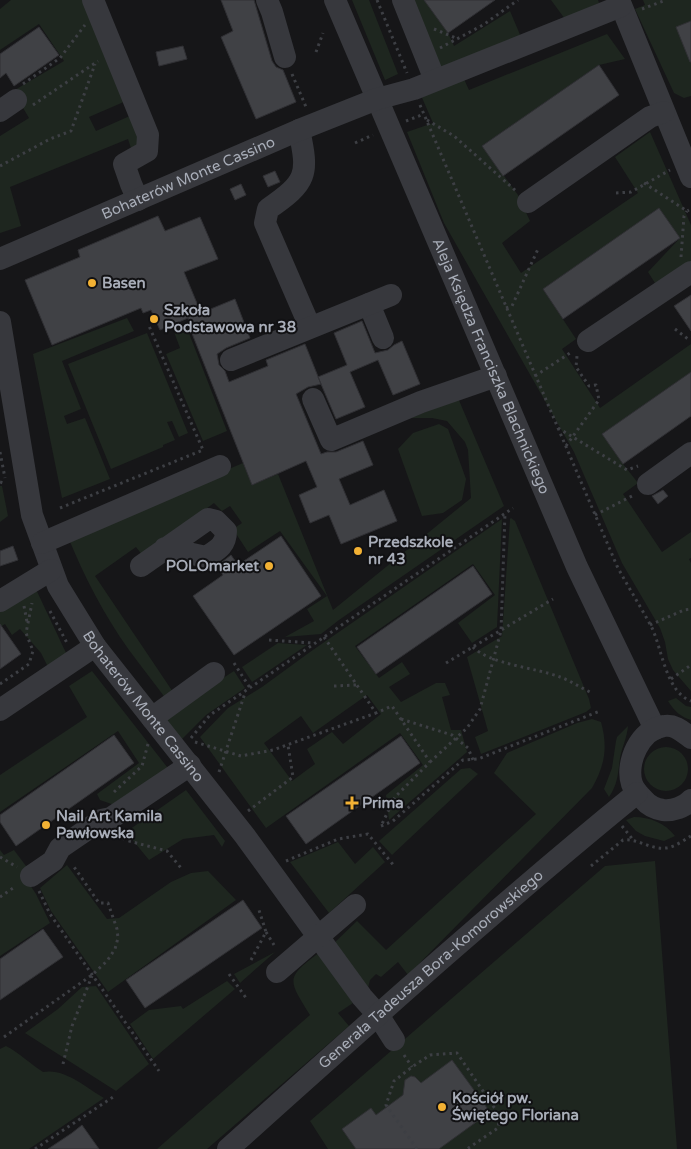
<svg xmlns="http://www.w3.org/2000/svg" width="691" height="1149" viewBox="0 0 691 1149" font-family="'Varela Round',sans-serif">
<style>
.green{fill:#1e261f;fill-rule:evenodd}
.building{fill:#404145;stroke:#303034}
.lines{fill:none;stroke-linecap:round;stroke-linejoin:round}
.path{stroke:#3d3f44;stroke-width:3;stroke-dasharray:2.5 4;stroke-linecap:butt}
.minor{stroke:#37383d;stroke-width:22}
.poi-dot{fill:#f2b134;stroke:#111113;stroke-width:2}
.labels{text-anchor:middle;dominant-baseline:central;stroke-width:4;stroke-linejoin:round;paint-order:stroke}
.street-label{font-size:15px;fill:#a8adb8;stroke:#111113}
.poi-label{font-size:15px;font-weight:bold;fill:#a8adb8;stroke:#111113;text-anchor:start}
</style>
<rect width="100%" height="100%" fill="#161618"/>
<path class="green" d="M11,0h75l40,101 -37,16 7,14 36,-16 10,26 -10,10 -4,-12 -118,48 11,39 -21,7v-97l29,-18 -16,-27 51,-30 -25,-37 -39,26v-41z
M352,0h17l29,74 -13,6z
M409,0h23l-5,4 21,29 6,13 56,-35 11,26 -83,34z
M551,0h47l1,3 -34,16z
M643,0h48v21l-14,6 14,36v33l-7,2 -10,-5 -39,-84 10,-4z
M607,34l18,25 -26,6 -117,81 36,49 12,26 -28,22 19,30 117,-80 -23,-36 35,-25 41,93v42l-36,16 -7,-11 32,-34 -21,-30 -116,81 33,50 -14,10 38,59 91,-64v28l-89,62 21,30 15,19 -15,11 39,58 29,-20v26l-2,1 2,4v128l-18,-21 -5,-11 -3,-17 -5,-14 -38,-65 -48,-111 -130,-229 -37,-91 26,-9 -13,-30 43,-16 6,13z
M127,318l7,13 -72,30 19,48 -17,7 3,8 18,-6 25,61 -48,19 -29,-144z
M185,323l42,108 -24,10 -37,-87 14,-6 -7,-19z
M147,333l41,100 -9,4 -7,-16 -5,1 8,18 -12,5v2l-52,22 -43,-105z
M458,398l46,108 -165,114 -18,14 -36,3 29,-16 -7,-12 20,-13 -47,-65 -32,21 -15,-23 9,-6 -12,-17 -8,5 -8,-8 -71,53 -7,-9 -41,29 78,116 -7,7c-12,-16 -25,-33 -37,-49 -25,-35 -45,-74 -61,-113l175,-74 9,22 26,-11 55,136 138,-112 -3,-48 -3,-8 -18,-21 -15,-3h-21z
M439,424l9,5 18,50 -4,21 -19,13 -21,3 -24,-67 15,-16z
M0,486h2l6,30 -8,6z
M511,518l4,3 74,178 2,9 -5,4 -105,42 -6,-17 13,-6 -21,-74 35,-21 8,-117z
M502,519l-5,108 -25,16 -14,-20 37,-28 -22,-31 -118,82 24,32 23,-16 8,12 -21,13 12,15 35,-19h9l5,12 -8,2 9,33h10l6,22 -78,68 -3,-25 37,-30 -23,-32 -134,95 -66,-91 28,-29 34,-21 48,-35zM367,695l14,19 -38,30 -11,-12 -25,17 8,15 -23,17 -28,-38 37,-27 12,17z
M33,583l34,72 -19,12 -7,-14 -21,-24 -8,6 -7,-11 -5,3v-24z
M278,643l29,2 -55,37 -10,-15z
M92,671l79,101 -51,35 -20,-7 -3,-6 42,-31 -21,-32 -118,81v-37l87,-58 -18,-31z
M234,671l11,17 -39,27 -25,25 -12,-14 -2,-12z
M676,698l10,8 5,1v13c-10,-3 -17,-9 -23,-19z
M592,719l9,3c7,25 4,43 -9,66l-184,187 -10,-13 -17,15 -5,-3 -6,6 -2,8 -36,-43 25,-24 29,29 150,-136 -42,-41 13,-20 70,-30z
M628,726c-1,12 -6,21 -8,32 -2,15 -2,26 -11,39l-5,-8 8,-21 4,-27 1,-4z
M644 769a22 22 0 1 1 44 0a22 22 0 1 1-44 0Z
M470,768l8,6 -86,81 -13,-14 82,-72z
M186,790l39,51 -3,6 -8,-12 -31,4 -34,21 -23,-28z
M634,817c16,0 31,6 41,19l-11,5 -19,-5 -9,-5 -10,-11z
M338,842l17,22 18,-17 12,15 -56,51 -39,-51z
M0,850l4,5 10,-5 15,20 -7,3 14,21 14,29 -50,33z
M655,861l22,288h-349l-18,-28 295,-255z
M67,865l40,54 12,-1 52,-36 20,-9 17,-2 28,29 -128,92 -57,-81 -11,-23z
M275,952l-35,31 -6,-9z
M319,953l34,50 -15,10 11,13 -142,123h-50l153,-134c-21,-34 -26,-37 9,-62z
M227,981l8,8 -82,70 -23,-35 19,-14 32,-4 2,3z
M96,986l53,78 -33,27 -91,-58 33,-24 24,-22z
M6,1046c14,7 24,18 37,26 22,-4 42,15 61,26l-75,51h-29v-100z"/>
<path class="building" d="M221,0h33l18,61 4,6 7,3 13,32 -40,17 -35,-82 12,-6z
M424,0h71l-47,33z
M691,21v41h-1l-14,-35z
M39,27l20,28 -45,31 -8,-13 -6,5v-24z
M183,46l4,13 -28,7 -3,-14z
M599,65l20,30 -116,81 -21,-30z
M275,171l5,11 -12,5 -5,-11z
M241,184l5,11 -11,5 -5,-11z
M659,208l21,30 -117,81 -20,-30z
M158,216l7,15 35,-14 18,42 -34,13 17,41 34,-14 15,39 -24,10 -9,6 2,11 6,6 4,11 39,-16 -2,-6 39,-16 16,40 -13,3 -12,7 25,60 6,-2h9l27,-11 10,24 -34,14 11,26 34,-15 13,31 -56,23 -12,-29 -19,8 -11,-28 18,-8 -11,-26 -54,24 -59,-149 -5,-18 -28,12 -9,-20 -8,3 -2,-5 -89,37 -27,-65 55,-23 -2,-7z
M691,295v36l-17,-25z
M362,321l13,32 13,-3 6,-5 8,-4 18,43 -27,11 -15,-35 -28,12 15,35 -29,12 -18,-42 29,-12 -13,-32z
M691,372v44l-68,48 -21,-30z
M663,490l5,6 -10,8 -6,-8z
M281,536l40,60 -87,59 -41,-59 30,-21 -6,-9 14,-11 7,10z
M13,546l5,14 -18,6v-15z
M473,566l19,28 -116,80 -19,-27z
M0,624l21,30 -21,15z
M114,735l20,28 -118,83 -16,-24v-7z
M401,736l19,27 -114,81 -20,-28z
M243,900l19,28 -117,80 -19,-28z
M43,929l20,28 -63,43v-41z
M452,1060l38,52 -51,37h-83l-14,-20 29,-21 5,7 27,-20 2,-15 6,-4 4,1 6,6z
M82,1125l17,24h-51l24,-16z"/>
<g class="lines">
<path class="path" d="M377,0l30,73
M642,9l24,-9
M434,29l24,10
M440,48l43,-23 35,-25
M316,52l7,-19
M292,74l14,33
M23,84l37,-26 25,-33
M33,105l65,-44
M420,105l197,461c11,21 24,41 35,62 10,21 14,64 39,73
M427,120l27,16 62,55
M406,121l18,-7
M355,143l18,-8
M0,166l50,-27 21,-8 24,-67
M644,183l43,28 2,-1
M616,193l15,-1 39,-22
M681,257l3,-41 3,-5
M506,308l6,-2 26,-57
M675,329l13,10 3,-1
M535,376l38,-25
M558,428l69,42 11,-4
M566,446l33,-46 -3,-15 -7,1 -13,-19 1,-11
M0,452l5,26
M0,482l6,2
M60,508l143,-58 -54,-124
M595,515l39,-20
M24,606l3,16
M50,611l17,32
M650,625l34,-15 7,-1
M324,637l52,76 16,-7 38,56 -35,35 -14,29
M269,640l44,3
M473,647c16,17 64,21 87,30 11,4 21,11 32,16
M234,663l16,25
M446,663l107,-64
M671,679l20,-14
M0,684l29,-20 4,-13 -7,-18 6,-30
M334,686l22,-1
M401,719l51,16 16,13 5,12
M191,738l19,-23 303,-207
M195,742l46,14 32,-6 103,-37
M430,762l37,-34 13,-19 21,-78 4,-118
M219,772l26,-79
M114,792l28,-26 6,-22
M248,811l45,-34 -5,-32
M381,826l12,-5 70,-61 15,-1 122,-48
M622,826l12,15
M120,832l5,8 42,11 14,17
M0,857l17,10
M286,861l52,-22 30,-5 27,33
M591,866l32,-26c14,-2 28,10 43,8 9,-1 18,-8 25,-12
M39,891l11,23 109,157
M0,897l16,-11
M266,932l8,13
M251,960l15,-28 -7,-22
M229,974l17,24
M4,1037l88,-62 15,-14 8,-12 3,-11 -1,-9 -9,-26h-9l-27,-39
M404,1055l8,12
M63,1064l9,-38 20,-50
M35,1149l81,-54
M417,1149l-31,-44 8,-24 18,-14 18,-12 27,-2 43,63 -2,12 -31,21"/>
<g class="minor">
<path d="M93,0l55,135 -1,16 -23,13 7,20 7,16"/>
<path d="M267,0l5,12 13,45"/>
<path id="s1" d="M335,0l242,567 78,162"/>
<path d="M403,0l32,80"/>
<path d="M619,0l72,177"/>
<path d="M0,111l16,-11"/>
<path d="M299,130c10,45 8,52 -31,79l-3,14 45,104"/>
<path d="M528,202l122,-85 14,-5"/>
<path id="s2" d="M0,259l299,-129 78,-31 37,-10 207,-83"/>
<path d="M369,304l14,34"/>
<path id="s3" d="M0,322l32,193 26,71 37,60 150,190 117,161 16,18 16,25"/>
<path d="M588,341l103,-69"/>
<path d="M231,360l160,-65"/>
<path d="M313,399l18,41 90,-38 75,-26"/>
<path d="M648,484l43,-31"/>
<path d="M42,543l178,-77"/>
<path d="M141,566l67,-47 8,2 10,10c0,15 -9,19 -20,26l-41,-9"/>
<path d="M0,601l51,-31"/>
<path d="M0,710l95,-64"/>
<path d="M152,718l62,-45"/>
<path d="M691,738c-8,-6 -16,-14 -27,-12 -24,3 -39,37 -32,58 2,6 7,11 11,15 5,6 13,10 20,11 10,1 22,-3 28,-10"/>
<path d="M31,876l22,-15 7,-13 41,-28 10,-2 79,-53"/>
<path d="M277,972l78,-67"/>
<path id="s4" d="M228,1149c135,-121 269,-242 409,-356"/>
</g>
</g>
<g class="poi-dot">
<circle cx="92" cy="283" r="5"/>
<circle cx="154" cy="319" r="5"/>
<circle cx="358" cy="551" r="5"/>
<circle cx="269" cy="566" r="5"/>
<path d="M349.5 795.5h5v5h5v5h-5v5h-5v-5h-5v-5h5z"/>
<circle cx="46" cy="825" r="5"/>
<circle cx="442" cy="1107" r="5"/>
</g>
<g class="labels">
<g class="street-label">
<text stroke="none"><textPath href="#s2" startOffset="205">Bohaterów Monte Cassino</textPath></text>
<text stroke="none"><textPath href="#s1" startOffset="398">Aleja Księdza Franciszka Blachnickiego</textPath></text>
<text stroke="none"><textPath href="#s3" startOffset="419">Bohaterów Monte Cassino</textPath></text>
<text stroke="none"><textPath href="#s4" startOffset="271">Generała Tadeusza Bora-Komorowskiego</textPath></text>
</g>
<g class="poi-label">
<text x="102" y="283">Basen</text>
<text x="164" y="310">Szkoła<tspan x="164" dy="17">Podstawowa nr 38</tspan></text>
<text x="368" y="542">Przedszkole<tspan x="368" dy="17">nr 43</tspan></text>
<text x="259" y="566" text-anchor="end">POLOmarket</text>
<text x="362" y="803">Prima</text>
<text x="56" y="816">Nail Art Kamila<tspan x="56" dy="17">Pawłowska</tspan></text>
<text x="452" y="1098">Kościół pw.<tspan x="452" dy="17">Świętego Floriana</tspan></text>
</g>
</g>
</svg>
